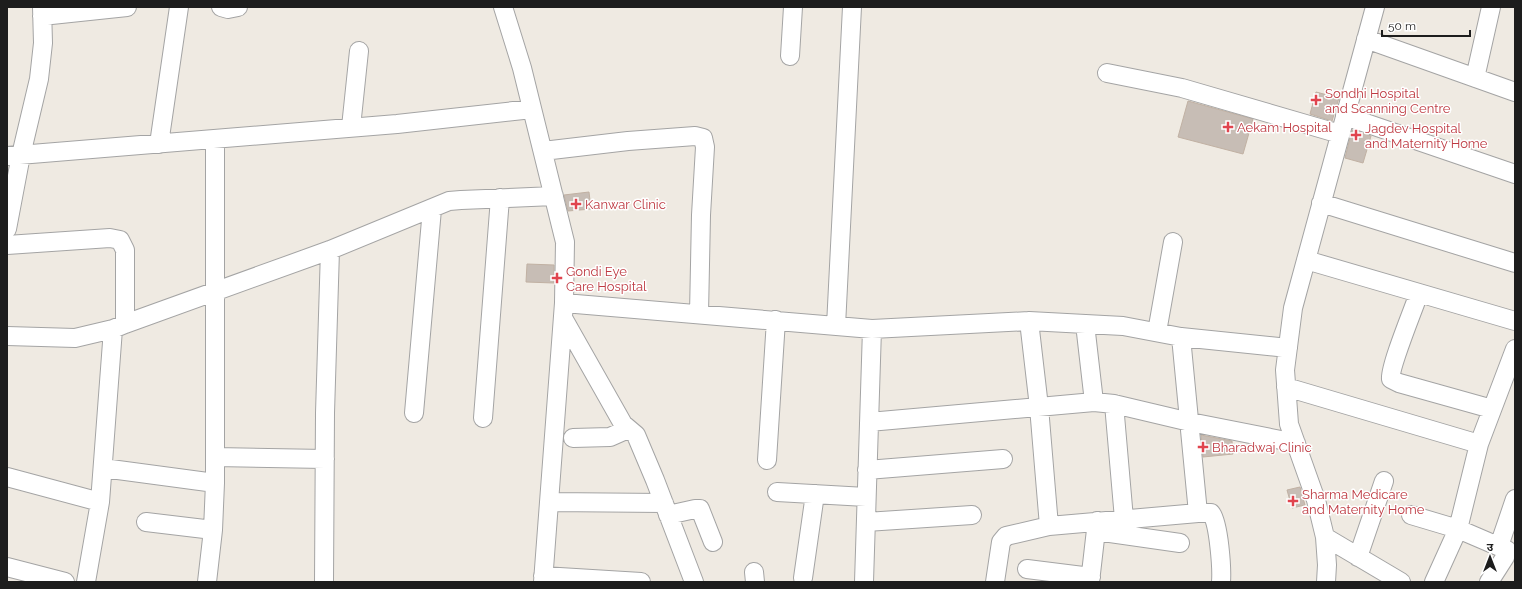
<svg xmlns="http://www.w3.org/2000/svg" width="1522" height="589" viewBox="0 0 1522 589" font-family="Raleway,'Noto Sans Devanagari',sans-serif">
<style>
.building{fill:#c7bdb5;stroke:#c1b1a3}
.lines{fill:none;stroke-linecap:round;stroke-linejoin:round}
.minor-casing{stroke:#a4a4a4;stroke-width:20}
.minor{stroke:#fff;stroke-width:18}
.health-dot{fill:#e0444e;stroke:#fff;stroke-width:1.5}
.labels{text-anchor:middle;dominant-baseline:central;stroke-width:3;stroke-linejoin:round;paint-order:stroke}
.health-label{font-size:13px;fill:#be3a42;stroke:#fff;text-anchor:start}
</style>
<rect width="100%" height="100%" fill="#efeae2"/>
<path class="building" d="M1316,92l23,6 -7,23 -22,-7z
M1188,101l65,18 -10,35 -65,-17z
M1352,130l19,6 -8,27 -18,-5z
M589,192l2,17 -23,2 -4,-16z
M527,264l27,1v18l-28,-1z
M1201,435l31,6 1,13 -30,3z
M1300,487l5,18 -13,3 -5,-18z"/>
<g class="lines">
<g class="minor-casing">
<path id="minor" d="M221,7l7,2 10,-2
M503,7l19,61 43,174 -1,61 -21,279
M42,16l85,-9
M1366,39l149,53
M790,56l3,-49
M1107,73l75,15 158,46
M1475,78l16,-71
M1345,116l170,58
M351,127l8,-76
M159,144l20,-137
M543,151l85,-10 67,-5 8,2 2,9 -4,68 -2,99
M7,156l390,-32 135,-15
M1321,203l194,60
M7,229l14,-74 18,-76 4,-36 -1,-36
M7,245l103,-7 10,2 5,10v74
M1306,260l209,61
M1419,293c-5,15 -30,75 -28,86l8,4 93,26
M564,303l308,26 157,-8 94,5 58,11 107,11
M563,318l60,106 13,11 19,45 39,102
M1029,321l10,86 10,119
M1085,324l9,78
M836,326l16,-319
M1157,332l16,-90
M7,336l68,2 38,-9 12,-5 205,-74 119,-49 12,-1 93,-4
M1181,337l17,176
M1286,387l193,57
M1114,404l10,115
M414,413l18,-204
M483,418l17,-220
M869,422l225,-20 20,2 76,18 106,21
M573,438l37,-1 18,-8
M215,457l110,2
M767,460l9,-140
M103,468l112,15
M867,470l136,-11
M7,477l93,25
M777,492l89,5
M549,502l115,1
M668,515l27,-6h5l13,33
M1411,515l47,14 49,21 -2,7 -16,25
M146,522l67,8
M866,522l106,-7
M1096,531l84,12
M1325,537l76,45
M1499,546l16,-47
M1358,557l26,-76
M7,567l58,15
M1027,569l64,8
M754,572l1,10
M543,576l98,6
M803,578l12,-84
M86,582l14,-80 13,-173
M207,582l6,-52 2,-47v-344
M324,582l1,-169 5,-163
M864,582l8,-253
M995,582l6,-40 5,-6 43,-10 149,-13h13c8,10 11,56 10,69
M1090,582l7,-61
M1326,582l1,-17 -2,-28 -9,-37 -27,-76 -4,-54 8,-62 82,-301
M1434,582l24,-53 21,-85 36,-95"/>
</g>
<use href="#minor" class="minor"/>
</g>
<g class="health-dot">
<path d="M1314 94h4v4h4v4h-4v4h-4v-4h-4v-4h4z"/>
<path d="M1226 121h4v4h4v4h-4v4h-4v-4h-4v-4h4z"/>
<path d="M1354 129h4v4h4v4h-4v4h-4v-4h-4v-4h4z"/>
<path d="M574 198h4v4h4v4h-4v4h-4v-4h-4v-4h4z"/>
<path d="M555 272h4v4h4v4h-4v4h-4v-4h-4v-4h4z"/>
<path d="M1201 441h4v4h4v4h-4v4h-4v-4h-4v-4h4z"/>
<path d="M1291 495h4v4h4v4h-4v4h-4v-4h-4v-4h4z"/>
</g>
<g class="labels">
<g class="health-label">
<text x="1325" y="93">Sondhi Hospital<tspan x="1325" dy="15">and Scanning Centre</tspan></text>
<text x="1237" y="127">Aekam Hospital</text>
<text x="1365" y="128">Jagdev Hospital<tspan x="1365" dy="15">and Maternity Home</tspan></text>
<text x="585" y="204">Kanwar Clinic</text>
<text x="566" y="271">Gondi Eye<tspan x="566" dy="15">Care Hospital</tspan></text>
<text x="1212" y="447">Bharadwaj Clinic</text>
<text x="1302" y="494">Sharma Medicare<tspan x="1302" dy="15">and Maternity Home</tspan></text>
</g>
</g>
<rect width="1522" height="589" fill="none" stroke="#1d1d1d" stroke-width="16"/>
<g transform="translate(1490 557)" stroke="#ffffff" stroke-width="3" paint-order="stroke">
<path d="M0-3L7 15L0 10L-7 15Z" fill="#1d1d1d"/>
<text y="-6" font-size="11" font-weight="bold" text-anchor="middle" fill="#1d1d1d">उ</text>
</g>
<path d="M1382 30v6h88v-6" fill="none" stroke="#1d1d1d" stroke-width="2"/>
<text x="1388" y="30" font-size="12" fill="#1d1d1d" stroke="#ffffff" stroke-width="3" paint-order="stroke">50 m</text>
</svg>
